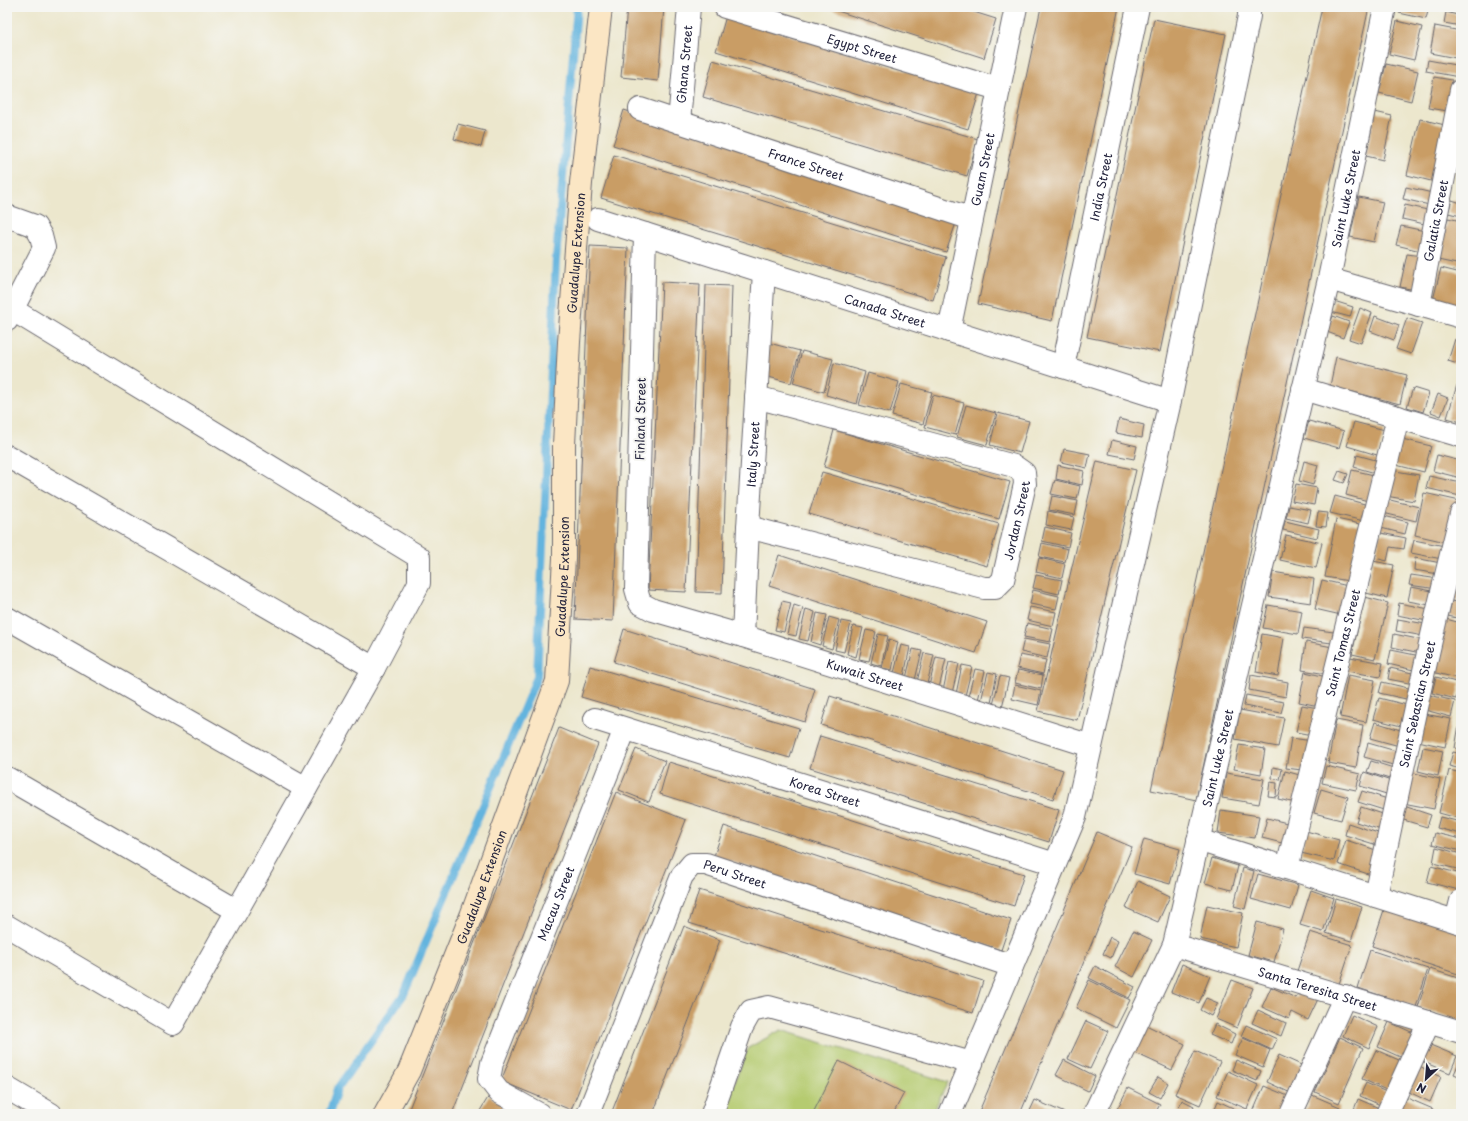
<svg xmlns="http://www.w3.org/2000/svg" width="1468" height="1121" viewBox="0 0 1468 1121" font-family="'Playpen Sans',sans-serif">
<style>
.green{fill:#b5cb6f;stroke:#6c7655}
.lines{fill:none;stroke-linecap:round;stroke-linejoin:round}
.stream{stroke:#63b4de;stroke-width:8}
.building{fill:#c99d65}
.street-casing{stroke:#69676e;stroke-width:24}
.secondary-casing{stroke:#69676e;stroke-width:24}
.street{stroke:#fff;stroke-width:22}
.secondary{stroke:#fbe6c4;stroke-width:22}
.labels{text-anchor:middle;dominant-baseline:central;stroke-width:4;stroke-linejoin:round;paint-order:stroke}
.street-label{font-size:12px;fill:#22223b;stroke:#f6f6f2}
</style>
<rect width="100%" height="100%" fill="#f6f6f2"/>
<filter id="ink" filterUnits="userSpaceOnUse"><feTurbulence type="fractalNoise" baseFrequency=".025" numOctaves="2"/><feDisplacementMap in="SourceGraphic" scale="8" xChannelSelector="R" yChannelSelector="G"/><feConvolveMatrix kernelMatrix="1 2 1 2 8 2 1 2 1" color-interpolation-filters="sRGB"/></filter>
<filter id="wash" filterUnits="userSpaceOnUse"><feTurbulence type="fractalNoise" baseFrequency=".012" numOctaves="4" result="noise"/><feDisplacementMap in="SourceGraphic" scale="16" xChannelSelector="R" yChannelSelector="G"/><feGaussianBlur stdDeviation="0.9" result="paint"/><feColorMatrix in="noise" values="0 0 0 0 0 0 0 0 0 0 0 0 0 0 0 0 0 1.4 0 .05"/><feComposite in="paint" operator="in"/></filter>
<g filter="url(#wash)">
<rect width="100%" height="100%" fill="#ece7cd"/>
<path class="green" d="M781,1030l167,52 -16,32h-210l26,-66z"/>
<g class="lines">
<path class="stream" d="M329,1114l8,-25 67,-95 133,-317 19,-418 21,-252"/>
</g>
<g id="blocks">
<path class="building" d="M627,7h37l-6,74 -37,-4z
M825,7h133l38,12 -12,39z
M979,7h18l-2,5z
M1041,7h78l-67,314 -74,-17z
M1322,7h47l-173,793 -45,-10z
M1400,7h29l-3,12 -27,-6z
M1446,12l15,4v10l-17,-3z
M726,16l253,77 -11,36 -252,-78z
M1154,19l72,15 -66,318 -73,-15z
M1397,21l25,6 -8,33 -25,-6z
M1435,26l26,5v28l-31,-6z
M713,60l265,79 -11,37 -264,-79z
M1428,60l33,6 -2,11 -33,-6z
M1386,64l32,7 -7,30 -32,-8z
M1434,77l18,3 -5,31 -19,-3z
M624,110l334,107 -12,35 -333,-107z
M1375,112l17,4 -9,44 -17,-4z
M1420,119l29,7 -14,56 -28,-7z
M458,124l27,7 -4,16 -27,-8z
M614,155l332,102 -13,43 -332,-102z
M1406,187l31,7 -3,12 -31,-7z
M1359,197l24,5 -9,40 -24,-5z
M1452,200l9,3v13l-13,-3z
M1405,205l27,6 -3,14 -27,-6z
M1448,218l13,3v44l-23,-5z
M1401,226l29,6 -5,20 -29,-7z
M590,246l38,2 -15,373 -38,-2z
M1407,254l15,2 -7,34 -15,-3z
M1441,268l20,5v34l-28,-7z
M662,282l38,2 -14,308 -38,-2z
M706,285l26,1 -10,307 -26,-1z
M1334,301l19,6 -3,10 -19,-5z
M1360,308l12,5 -11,30 -12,-4z
M1333,316l16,6 -6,16 -16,-6z
M1375,316l24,9 -5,15 -24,-9z
M1407,318l15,5 -11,31 -15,-5z
M1455,339l6,2v24l-13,-4z
M769,343l31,8 -9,32 -30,-8z
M802,351l31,8 -9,33 -31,-9z
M1336,357l71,18 -7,29 -70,-18z
M834,363l31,9 -8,32 -31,-9z
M868,373l31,9 -9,31 -31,-8z
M901,384l31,8 -9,32 -31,-8z
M1457,385l4,1v36l-14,-4z
M1413,388l16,5 -6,19 -16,-5z
M1438,394l10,4 -7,18 -10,-4z
M933,395l31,8 -9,32 -30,-8z
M966,405l30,8 -9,32 -30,-8z
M998,413l31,8 -9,32 -30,-8z
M1119,419l25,6 -2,13 -26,-5z
M1309,421l35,10 -5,17 -35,-10z
M1354,422l31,8 -8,25 -30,-9z
M834,430l176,52 -11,37 -175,-52z
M1398,438l33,8 -7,26 -32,-8z
M1112,440l25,6 -3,13 -25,-5z
M1064,449l26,5 -3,14 -26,-6z
M1357,455l26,7 -4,12 -25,-7z
M1437,455l24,6v17l-28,-7z
M1097,461l39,9 -59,250 -39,-9z
M1304,461l14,4 -5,20 -14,-4z
M1058,465l26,6 -2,14 -26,-6z
M1352,470l22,5 -6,26 -22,-6z
M1390,470l29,5 -5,26 -28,-5z
M1339,471l9,3 -4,9 -9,-3z
M822,472l177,52 -12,42 -178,-52z
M1429,476l32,7 -1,13 -34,-8z
M1055,480l25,6 -3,13 -26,-5z
M1296,484l21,4 -3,17 -22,-4z
M1424,493l36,8 -10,42 -35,-8z
M1052,496l26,5 -3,14 -26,-5z
M1335,496l37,10 -4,16 -38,-9z
M1382,498l37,9 -3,14 -37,-9z
M1289,506l22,4 -3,13 -22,-5z
M1048,511l26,6 -3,13 -25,-5z
M1318,512l10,1 -2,14 -10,-1z
M1384,516l24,6 -3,12 -24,-6z
M1336,519l24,5 -11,57 -24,-4z
M1285,521l34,8 -2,9 -34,-8z
M1045,527l26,6 -3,14 -26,-6z
M1381,533l25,5 -2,11 -14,-2 -3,14 -12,-3z
M1286,535l36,8 -6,25 -36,-8z
M1414,540l36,7 -3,13 -36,-7z
M1042,543l26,6 -3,13 -26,-5z
M1461,554v28l-8,-2z
M779,555l208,67 -11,31 -207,-67z
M1039,558l26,6 -3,14 -26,-6z
M1415,558l26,5 -2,11 -25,-4z
M1373,561l21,4 -7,33 -21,-5z
M1273,572l41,7 -3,24 -42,-6z
M1036,575l26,5 -3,14 -26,-6z
M1411,575l28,4 -2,10 -28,-4z
M1322,580l26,6 -7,29 -26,-6z
M1459,583l2,1v16l-5,-1z
M1411,587l27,5 -3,14 -27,-5z
M1033,590l26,6 -3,13 -26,-5z
M1365,597l23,6 -13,56 -23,-5z
M782,601l9,2 -7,29 -9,-2z
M1452,601l9,2v16l-13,-3z
M1399,603l35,7 -2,12 -35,-7z
M794,605l9,3 -7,28 -9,-2z
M1268,605l34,6 -4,23 -35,-6z
M1030,607l26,5 -3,14 -26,-6z
M806,609l9,3 -7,29 -9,-2z
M817,613l10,2 -7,30 -9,-3z
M829,617l10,3 -7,29 -10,-3z
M1398,619l33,6 -2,12 -33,-6z
M1446,619l15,4v56l-29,-7z
M841,621l10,2 -7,29 -9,-2z
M1027,623l26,6 -3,13 -26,-5z
M853,626l10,2 -7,29 -9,-3z
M1304,628l37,5 -2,11 -37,-5z
M624,629l191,60 -10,33 -191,-60z
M866,630l10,2 -7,29 -10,-2z
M878,634l10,2 -7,30 -10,-3z
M1262,634l22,4 -6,38 -22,-4z
M1394,634l33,7 -2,13 -33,-7z
M889,639l9,3 -6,28 -10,-2z
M1024,639l26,5 -3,14 -26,-6z
M1306,642l32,6 -5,27 -31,-5z
M901,645l9,2 -6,29 -10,-3z
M913,649l9,2 -7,29 -9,-2z
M1391,650l34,7 -3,15 -34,-8z
M924,653l10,2 -7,29 -10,-2z
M1020,655l26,5 -3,14 -26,-6z
M936,657l10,2 -7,29 -10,-2z
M1350,657l33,6 -3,14 -33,-6z
M949,662l10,2 -7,29 -9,-2z
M962,665l10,2 -7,29 -9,-2z
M590,666l209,62 -9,30 -209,-61z
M1390,668l31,7 -2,10 -31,-6z
M975,669l10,2 -7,29 -10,-3z
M1018,670l25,5 -2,14 -26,-6z
M988,672l9,2 -6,29 -10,-2z
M1305,672l26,6 -7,29 -25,-5z
M1251,675l37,7 -2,15 -37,-7z
M1348,675l27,5 -9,42 -26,-5z
M1000,676l9,2 -7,29 -9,-2z
M1436,677l24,6 -4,16 -24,-6z
M1382,682l35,8 -2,11 -36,-8z
M1015,685l26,6 -3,14 -26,-6z
M1246,695l38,7 -3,11 -37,-7z
M1429,695l26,6 -4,16 -26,-7z
M830,696l233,74 -10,29 -232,-74z
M1379,698l36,9 -6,21 -36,-9z
M1302,705l16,3 -6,27 -16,-3z
M1240,710l44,8 -6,29 -43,-8z
M1424,714l27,5 -6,28 -27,-6z
M1460,719h1v30l-6,-1z
M1336,720l27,5 -7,43 -28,-5z
M1375,722l32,10 -4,15 -33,-9z
M559,728l39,16 -146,370h-45z
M820,736l239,74 -10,32 -239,-74z
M1291,738l22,3 -4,30 -23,-3z
M1368,743l35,10 -3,14 -36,-10z
M1239,745l26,4 -4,25 -27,-5z
M1423,747l20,4 -5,25 -20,-5z
M636,749l29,12 -16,41 -30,-12z
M1453,752l8,2v15l-12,-3z
M1371,761l29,9 -4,11 -29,-9z
M669,762l355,112 -10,32 -354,-112z
M1326,766l34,8 -4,16 -34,-7z
M1273,767l9,2 -2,11 -8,-2z
M1449,770l12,3v46l-22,-6z
M1285,771l22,6 -7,27 -22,-5z
M1364,772l33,11 -4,13 -33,-10z
M1410,772l30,7 -6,30 -31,-6z
M1226,773l38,6 -5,25 -37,-6z
M1270,782l7,1 -1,14 -8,-1z
M1321,789l27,8 -7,23 -27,-7z
M1362,791l32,10 -4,11 -32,-10z
M616,792l70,28 -115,290 -70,-29z
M1401,805l30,10 -4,12 -30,-9z
M1361,807l25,8 -5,15 -25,-8z
M1221,810l38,6 -4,22 -37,-5z
M1440,817l21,5v12l-24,-6z
M1267,818l28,7 -5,20 -28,-7z
M1348,823l33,11 -4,11 -32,-10z
M724,826l287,94 -10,30 -287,-94z
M1306,831l33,9 -5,21 -33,-8z
M1097,832l35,15 -112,267h-42z
M1435,833l26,6v12l-29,-7z
M1144,839l36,10 -10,35 -36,-10z
M1346,840l36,12 -8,24 -36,-12z
M1436,847l25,7v16l-28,-7z
M1212,858l26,8 -6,24 -27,-7z
M1431,866l30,8 -2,16 -32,-8z
M1243,868l11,3 -9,38 -11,-3z
M1258,874l40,11 -7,25 -40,-11z
M1138,881l32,15 -12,26 -32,-14z
M699,890l284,91 -10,32 -284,-90z
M1311,890l23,8 -11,34 -23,-7z
M1336,899l26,8 -11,34 -25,-8z
M1207,905l36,8 -7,34 -36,-8z
M1385,907l76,24v44l-89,-29z
M1257,922l26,7 -9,33 -26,-7z
M684,926l36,14 -53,137 -14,37h-42z
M1133,931l19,9 -18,37 -19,-10z
M1310,932l42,13 -13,39 -42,-13z
M1110,937l8,4 -7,17 -8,-4z
M1370,950l58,19 -12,38 -58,-19z
M1182,964l28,12 -11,27 -28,-11z
M1095,966l40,21 -6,11 -40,-20z
M1430,969l31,10v42l-43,-14z
M1089,980l41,20 -14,28 -40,-20z
M1232,980l21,8 -16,40 -21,-9z
M1271,987l25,11 3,-7 19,8 -10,21 -16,-8 -3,7 -27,-12z
M1206,998l12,5 -7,13 -11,-6z
M1258,1010l28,13 -5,13 -29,-13z
M1352,1015l26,12 -9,21 -26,-12z
M1086,1021l22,10 -18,38 -22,-10z
M1389,1022l29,13 -11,25 -29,-13z
M1215,1024l20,10 -4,10 -21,-9z
M1146,1025l39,19 -13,26 -39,-18z
M1246,1025l31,14 -5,11 -31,-14z
M1340,1037l23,11 -24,55 -24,-11z
M1243,1038l27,12 -7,17 -28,-12z
M1428,1044l29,12 -7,17 -29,-12z
M1376,1050l32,14 -13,30 -33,-15z
M1195,1051l25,11 -20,43 -25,-11z
M1279,1055l29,13 -13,27 -28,-13z
M1461,1058v19l-7,-3z
M1064,1060l31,16 -7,15 -32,-16z
M1236,1060l25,11 -4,10 -25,-11z
M839,1061l65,32 -11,21h-74l-5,-3z
M1419,1067l22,10 -11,25 -21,-10z
M1228,1071l30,14 -11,24 -30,-13z
M1158,1077l10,6 -8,15 -11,-6z
M1366,1083l27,12 -6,13 -27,-12z
M1264,1086l24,10 -8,18h-21l-6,-2z
M1128,1088l32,16 -5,10h-33l-6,-3z
M1312,1095l28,12 -3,7h-34z
M489,1096l32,18h-43z
M1405,1097l28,12 -2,5h-34z
M1358,1099l21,9 -2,6h-21l-3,-2z
M1035,1100l32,14 -38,-1z
M1182,1100l12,6 -4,8h-7l-6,-3z
M1218,1101l28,13 -33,-1z"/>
</g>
</g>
<g filter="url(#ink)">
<use href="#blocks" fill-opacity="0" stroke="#69676e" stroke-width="1"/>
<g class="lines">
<g class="street-casing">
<g id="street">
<path id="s1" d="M725,7l273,82"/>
<path id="s2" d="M640,109l332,110"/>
<path id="s3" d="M679,122l10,-115"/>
<path d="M7,216l28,10 6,10 3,12 -37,72"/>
<path id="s4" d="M598,219l572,182"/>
<path id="s5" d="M645,234l-9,355 4,14 13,7 90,26 348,110"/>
<path d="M1329,279l132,38"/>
<path id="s6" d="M1419,305l42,-215"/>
<path id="s7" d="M949,331l67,-324"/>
<path id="s8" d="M1063,367l75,-360"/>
<path d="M1303,389l158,47"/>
<path d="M7,456l367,212"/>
<path id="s9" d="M748,527l236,61h11l8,-8 22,-96 -1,-11 -10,-7 -258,-69"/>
<path d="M7,618l299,170"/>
<path id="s10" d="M743,636l5,-109 16,-255"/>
<path id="s11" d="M595,719l460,145"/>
<path d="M7,778l229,132"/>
<path d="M1198,840l263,83"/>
<path id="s12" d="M1287,868l111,-451"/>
<path id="s13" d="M1376,896c27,-128 53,-255 85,-382"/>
<path d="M1456,921l5,-20"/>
<path d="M7,926l166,98 201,-356 45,-85v-26l-406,-247"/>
<path id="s14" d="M1174,945l287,87"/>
<path d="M7,1088l44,26"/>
<path id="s15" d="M539,1114l-40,-22 -10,-13 3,-16 133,-334"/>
<path id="s16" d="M588,1114l94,-238 10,-12h14l306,102"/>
<path d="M712,1114l30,-87 9,-16 18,-4 203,56"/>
<path d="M950,1114l125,-297 95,-416 79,-385v-9"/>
<path id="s17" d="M1094,1114l80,-169 155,-666 56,-272"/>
<path d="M1291,1114l54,-118"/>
<path d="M1387,1114l42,-92"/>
</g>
</g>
<g class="secondary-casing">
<g id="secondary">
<path id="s18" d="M385,1114l24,-43 62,-155 86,-235 7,-123v-113l5,-103 12,-159 20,-176"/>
</g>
</g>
<use href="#street" class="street"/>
<use href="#secondary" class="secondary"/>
</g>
</g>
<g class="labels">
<g class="street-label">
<text stroke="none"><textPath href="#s1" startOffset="143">Egypt Street</textPath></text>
<text stroke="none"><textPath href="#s3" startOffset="58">Ghana Street</textPath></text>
<text stroke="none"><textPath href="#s2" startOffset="175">France Street</textPath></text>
<text stroke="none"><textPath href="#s7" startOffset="165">Guam Street</textPath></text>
<text stroke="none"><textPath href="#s8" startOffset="184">India Street</textPath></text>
<text stroke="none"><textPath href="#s17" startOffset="953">Saint Luke Street</textPath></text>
<text stroke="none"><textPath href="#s6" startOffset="86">Galatia Street</textPath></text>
<text stroke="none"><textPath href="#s18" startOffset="895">Guadalupe Extension</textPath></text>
<text stroke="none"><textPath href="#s4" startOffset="301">Canada Street</textPath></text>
<text transform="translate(640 419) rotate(-89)">Finland Street</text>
<text stroke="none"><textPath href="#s10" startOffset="182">Italy Street</textPath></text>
<text stroke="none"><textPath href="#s9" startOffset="327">Jordan Street</textPath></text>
<text stroke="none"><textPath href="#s18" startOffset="571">Guadalupe Extension</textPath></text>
<text stroke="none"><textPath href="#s12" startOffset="232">Saint Tomas Street</textPath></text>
<text stroke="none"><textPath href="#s5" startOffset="606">Kuwait Street</textPath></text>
<text stroke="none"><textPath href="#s13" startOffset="196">Saint Sebastian Street</textPath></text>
<text stroke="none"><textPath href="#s17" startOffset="379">Saint Luke Street</textPath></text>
<text stroke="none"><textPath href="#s11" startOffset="241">Korea Street</textPath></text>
<text stroke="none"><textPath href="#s16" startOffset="316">Peru Street</textPath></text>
<text stroke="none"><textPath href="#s18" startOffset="247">Guadalupe Extension</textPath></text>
<text stroke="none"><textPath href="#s15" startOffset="250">Macau Street</textPath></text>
<text stroke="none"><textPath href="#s14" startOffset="150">Santa Teresita Street</textPath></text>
</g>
</g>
<rect width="1468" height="1121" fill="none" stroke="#f6f6f2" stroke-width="24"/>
<g transform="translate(1426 1079) rotate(206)" stroke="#f6f6f2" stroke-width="3" paint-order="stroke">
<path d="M0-3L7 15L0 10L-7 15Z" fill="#22223b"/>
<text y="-6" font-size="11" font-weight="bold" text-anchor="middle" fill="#22223b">N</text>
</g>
</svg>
